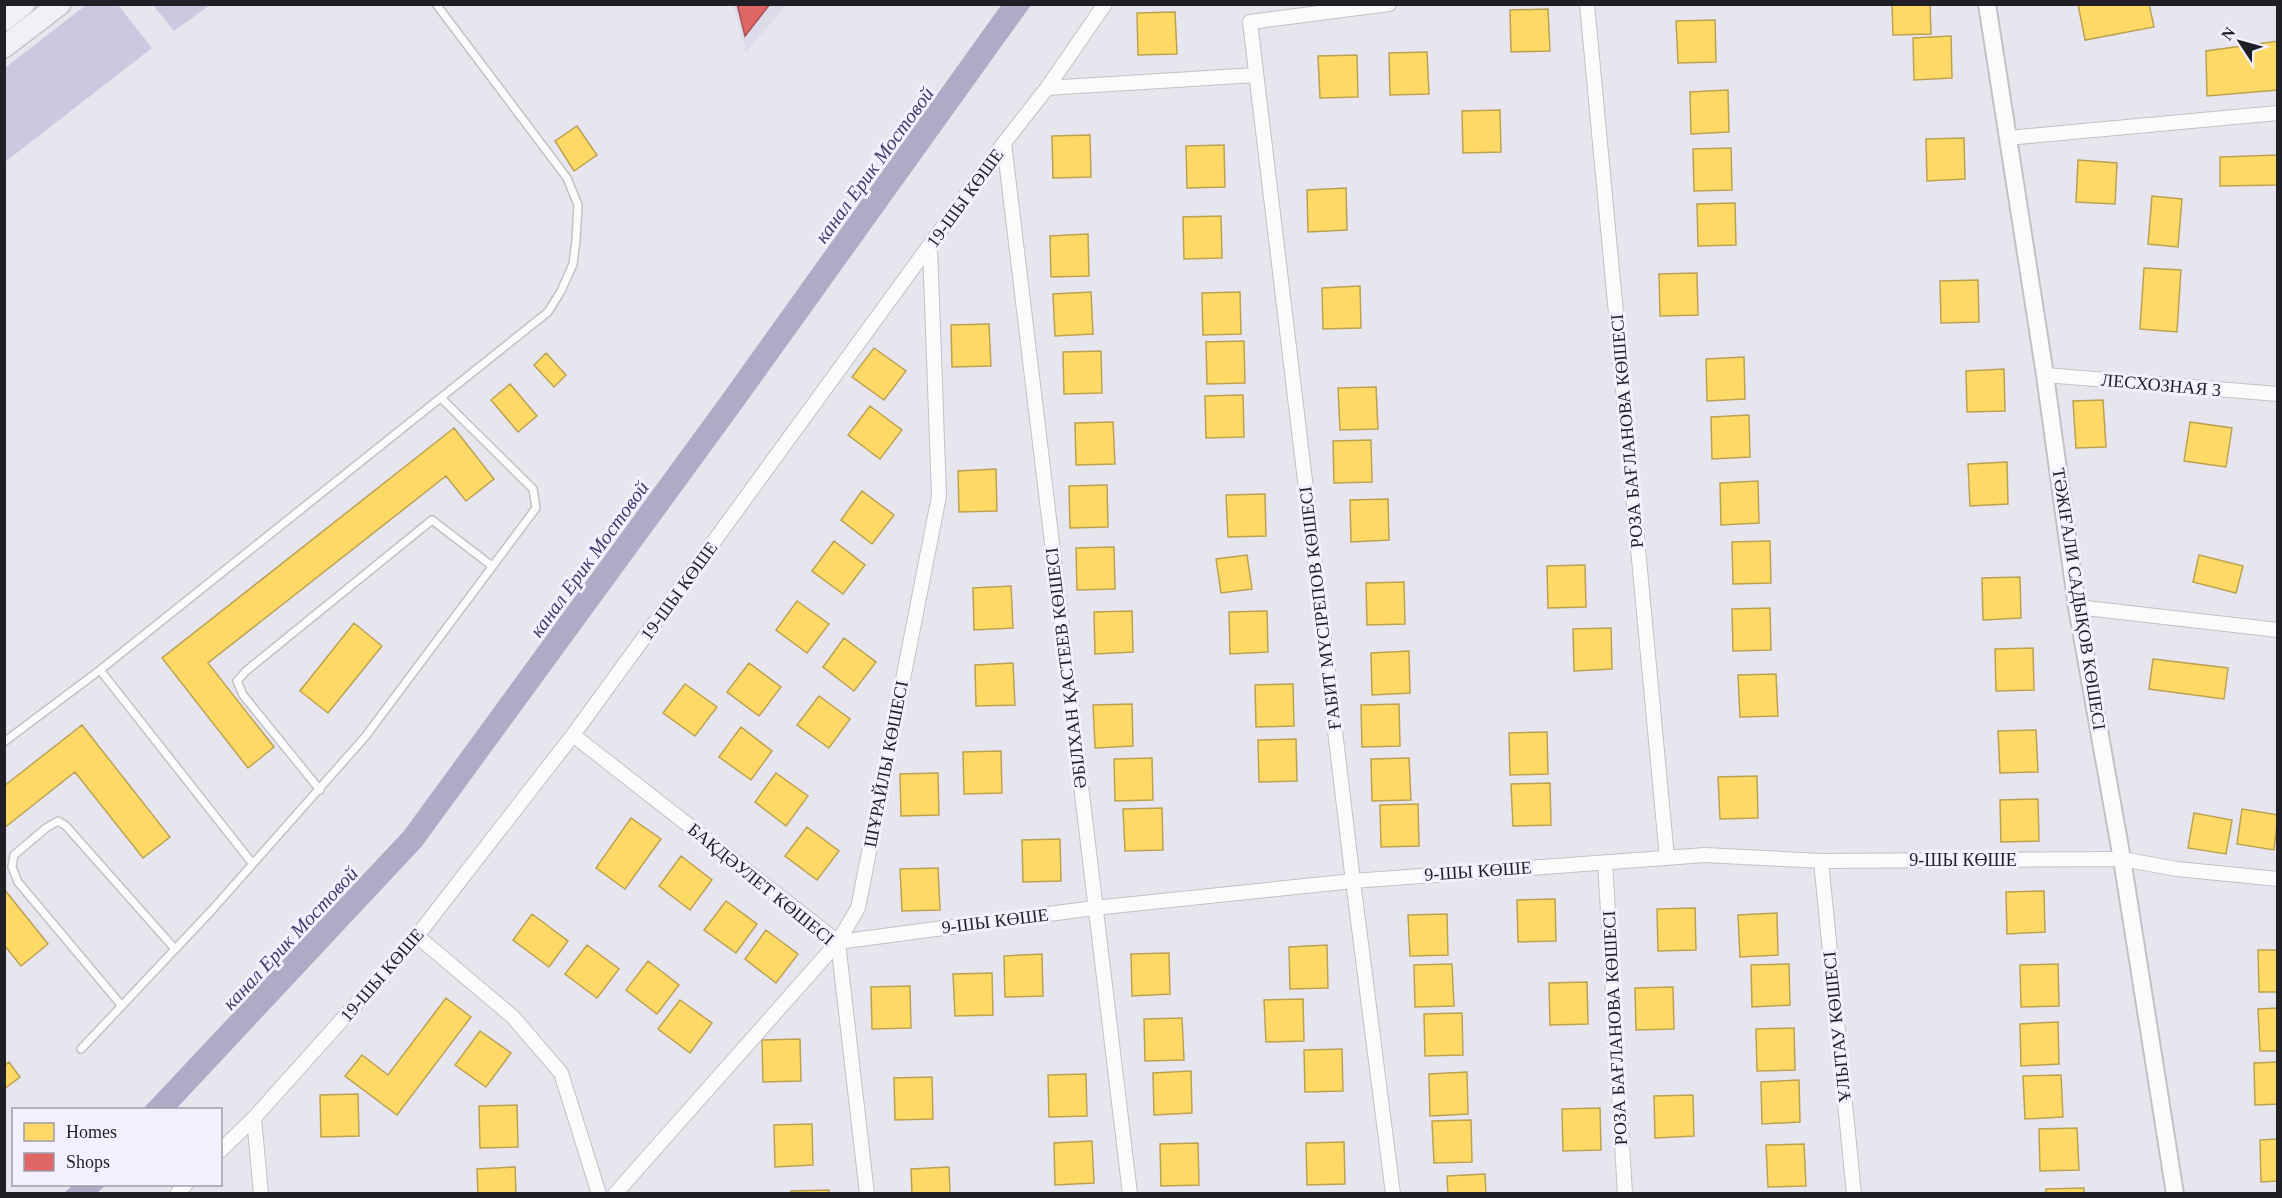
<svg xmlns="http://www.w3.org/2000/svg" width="2282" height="1198" viewBox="0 0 2282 1198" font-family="Georgia,serif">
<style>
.built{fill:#dddaea}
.green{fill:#cdc8e0}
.water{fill:#b0aac6}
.homes{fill:#ffd966;stroke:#bca152;stroke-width:1.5}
.shops{fill:#e06666;stroke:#a65152;stroke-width:1.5}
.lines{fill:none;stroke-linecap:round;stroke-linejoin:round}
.service-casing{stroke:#c2c1c6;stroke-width:10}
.minor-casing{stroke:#c2c1c6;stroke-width:16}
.tertiary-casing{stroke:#c2c1c6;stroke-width:20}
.primary-casing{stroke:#c5c5c9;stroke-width:24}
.service{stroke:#fbfbfc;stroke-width:7}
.minor{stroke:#fbfbfc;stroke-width:14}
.tertiary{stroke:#fbfbfc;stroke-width:16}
.primary{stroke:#f1f0f6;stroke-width:21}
.labels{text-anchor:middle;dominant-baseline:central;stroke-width:6;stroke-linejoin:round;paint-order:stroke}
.street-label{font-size:18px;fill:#201f25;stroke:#f3f0ff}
.water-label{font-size:20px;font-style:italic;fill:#46396b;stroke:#f3f0ff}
</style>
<rect width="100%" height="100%" fill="#e7e6ee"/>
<path class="built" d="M733,4l53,1 -40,47z"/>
<path class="green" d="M86,5h32l34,43 -147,114v-94z
M153,5h57l-36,26z"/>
<path class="water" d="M1002,4l29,1 -292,407 -317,434 -246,263h-33l261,-278 316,-433z
M73,1185v-1l33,1 -9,8h-33z"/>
<path class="homes" d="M1892,4h38l1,30 -38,1z
M2078,4h71l5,23 -69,13z
M1548,9l2,42 -39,1 -1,-42z
M1175,12l2,42 -39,1 -1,-42z
M1715,20l1,42 -38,1 -2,-42z
M1951,36l1,42 -38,2 -1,-42z
M2278,41v49l-71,6 -1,-45z
M1427,52l2,42 -39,1 -1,-42z
M1357,55l1,42 -38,1 -2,-42z
M1728,90l1,42 -38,2 -1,-42z
M1500,110l1,42 -38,1 -1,-42z
M577,126l20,29 -23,16 -19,-30z
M1090,135l1,42 -38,1 -1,-42z
M1964,138l1,41 -38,2 -1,-42z
M1224,145l1,42 -38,1 -1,-42z
M1731,148l1,42 -38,1 -1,-42z
M2278,155v30l-58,1v-29z
M2078,160l39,3 -2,41 -39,-2z
M1346,188l1,42 -39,2 -1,-42z
M2152,196l30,3 -4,48 -30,-3z
M1735,203l1,42 -38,1 -1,-42z
M1221,216l1,42 -38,1 -1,-42z
M1088,234l1,42 -38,1 -1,-41z
M2144,268l37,2 -4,62 -37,-3z
M1697,273l1,42 -38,1 -1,-42z
M1978,280l1,42 -38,1 -1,-42z
M1360,286l1,42 -38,1 -1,-41z
M1091,292l2,42 -38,2 -2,-42z
M1240,292l1,42 -38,1 -1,-42z
M989,324l2,42 -39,1 -1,-42z
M1244,341l1,42 -38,1 -1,-42z
M874,348l32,23 -22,29 -32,-23z
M1101,351l1,42 -38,1 -1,-42z
M546,353l20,22 -12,12 -20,-22z
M1744,357l1,42 -38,2 -1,-42z
M2004,369l1,42 -38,1 -1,-41z
M510,384l27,32 -19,16 -27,-32z
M1376,387l2,42 -38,1 -2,-42z
M1243,395l1,42 -38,1 -1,-42z
M2103,400l3,47 -30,1 -3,-47z
M870,406l32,24 -22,29 -32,-24z
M1749,415l1,42 -38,2 -1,-42z
M1113,422l2,42 -39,1 -1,-42z
M2190,422l42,6 -6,39 -42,-6z
M454,428l40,51 -28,22 -20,-25 -238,187 66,84 -26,21 -86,-110z
M1371,440l1,42 -38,1 -1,-42z
M2007,462l1,42 -38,2 -2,-42z
M996,469l1,42 -38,1 -1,-41z
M1758,481l1,42 -38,2 -1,-42z
M1107,485l1,42 -38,1 -1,-42z
M862,491l32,24 -22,29 -31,-24z
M1265,494l1,42 -38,1 -2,-42z
M1388,499l1,41 -38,2 -1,-42z
M834,541l31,24 -22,29 -31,-23z
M1770,541l1,42 -38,1 -1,-42z
M1114,547l1,42 -38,1 -1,-42z
M1247,555l5,34 -31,4 -5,-34z
M2199,555l44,11 -7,27 -43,-11z
M1585,565l1,42 -38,1 -1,-42z
M2020,577l1,41 -38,2 -1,-42z
M1404,582l1,42 -38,1 -1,-42z
M1011,586l2,42 -39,2 -1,-42z
M797,601l32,23 -22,29 -31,-23z
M1770,608l1,42 -38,1 -1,-42z
M1132,611l1,41 -38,2 -1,-42z
M1267,611l1,41 -38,2 -1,-42z
M354,623l28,23 -54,67 -28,-22z
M1611,628l1,41 -38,2 -1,-42z
M844,638l32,24 -22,29 -31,-24z
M2033,648l1,42 -38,1 -1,-42z
M1409,651l1,42 -38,2 -1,-42z
M2153,659l75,9 -4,31 -75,-10z
M749,663l32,24 -22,29 -32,-24z
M1013,663l2,42 -39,1 -1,-41z
M1776,674l2,42 -38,1 -2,-42z
M685,684l32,23 -22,29 -32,-23z
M1293,684l1,42 -38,1 -1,-42z
M819,696l31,23 -21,29 -32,-23z
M1132,704l1,42 -38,2 -2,-43z
M1399,704l1,42 -38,1 -1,-42z
M82,725l88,112 -27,21 -68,-86 -71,56v-42z
M741,727l31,24 -21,29 -32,-23z
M2036,730l2,42 -38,1 -2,-42z
M1547,732l1,42 -38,1 -1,-42z
M1296,739l1,42 -38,1 -1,-42z
M1001,751l1,42 -38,1 -1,-42z
M1152,758l1,42 -38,1 -1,-42z
M1409,758l2,42 -39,1 -1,-42z
M776,773l32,23 -22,30 -31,-24z
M938,773l1,42 -38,1 -1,-42z
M1757,776l1,42 -38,1 -2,-42z
M1550,783l1,42 -38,1 -2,-42z
M2038,799l1,42 -38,1 -1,-42z
M1418,804l1,42 -38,1 -1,-42z
M1162,808l1,42 -38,1 -2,-42z
M2242,809l36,6 -4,35 -37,-6z
M2194,813l38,7 -6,34 -38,-6z
M631,818l30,21 -36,50 -29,-21z
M807,827l32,24 -22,29 -32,-24z
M1060,839l1,42 -38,1 -1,-42z
M681,856l31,24 -22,30 -31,-24z
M938,868l2,42 -38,1 -2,-42z
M4,889l44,55 -27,22 -17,-21z
M2044,891l1,41 -38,2 -1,-42z
M1555,899l1,42 -38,1 -1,-42z
M726,901l31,23 -21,29 -32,-23z
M1695,908l1,42 -38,1 -1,-42z
M1777,913l1,42 -38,2 -2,-42z
M532,914l36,27 -19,26 -36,-27z
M1447,914l1,41 -38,1 -2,-41z
M766,930l32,24 -22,29 -31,-24z
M587,945l32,24 -22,29 -32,-24z
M1327,945l1,43 -38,1 -1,-42z
M2258,950h20v42h-19z
M1169,953l1,41 -38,2 -1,-42z
M1042,954l1,42 -38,1 -1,-41z
M648,961l31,24 -22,29 -31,-24z
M1452,964l2,42 -39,1 -1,-42z
M1789,964l1,41 -38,2 -1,-42z
M2058,964l1,42 -38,1 -1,-42z
M992,973l1,42 -38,1 -2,-42z
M1587,982l1,42 -38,1 -1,-42z
M910,986l1,42 -39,1 -1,-42z
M1673,987l1,42 -38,1 -1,-42z
M446,998l25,19 -74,98 -52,-39 17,-21 26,20z
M1303,999l1,42 -38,1 -2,-42z
M680,1000l32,23 -22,30 -32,-24z
M2278,1008v43h-18l-2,-42z
M1462,1013l1,42 -38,1 -1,-42z
M1182,1018l2,42 -39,1 -1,-42z
M2058,1022l1,42 -38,2 -1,-42z
M1794,1028l1,42 -38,1 -1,-42z
M480,1031l31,22 -25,34 -31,-22z
M800,1039l1,42 -38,1 -1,-42z
M1342,1049l1,42 -38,1 -1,-42z
M9,1062l11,15 -16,12v-23z
M2278,1062v42l-23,1 -1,-42z
M1191,1071l1,42 -38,2 -1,-42z
M1467,1072l1,42 -38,2 -1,-42z
M1086,1074l1,42 -38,1 -1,-42z
M2061,1075l2,42 -38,2 -2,-43z
M932,1077l1,42 -38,1 -1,-42z
M1799,1080l1,42 -38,2 -1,-42z
M358,1094l1,42 -38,1 -1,-42z
M1693,1095l1,41 -39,2 -1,-42z
M517,1105l1,42 -38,1 -1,-42z
M1600,1108l1,42 -38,1 -1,-42z
M1471,1120l1,42 -38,1 -2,-42z
M812,1124l1,41 -38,2 -1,-42z
M2077,1128l2,42 -39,1 -1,-42z
M2278,1139v42l-17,1 -1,-42z
M1092,1141l2,42 -39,2 -1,-42z
M1344,1142l1,42 -38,1 -1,-42z
M1198,1143l1,42 -38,1 -1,-42z
M1804,1144l2,42 -38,1 -2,-42z
M515,1167l1,27h-38l-1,-25z
M949,1167l1,27h-38l-1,-25z
M1485,1174l1,20h-38l-1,-18z
M2084,1188v6h-38v-5z
M829,1190v4h-38v-3z"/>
<path class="shops" d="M737,4h33l-25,32z"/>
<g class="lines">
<g class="service-casing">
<path id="service" d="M100,670l152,193
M4,742l96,-72 448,-358 13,-21 12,-27 3,-24 2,-35 -11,-27 -131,-174
M320,790l-77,-95 -6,-14 9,-10 186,-151 60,46
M122,1006l-104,-124 -6,-15 2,-12 32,-27 12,-7 8,5 109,123
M81,1049l131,-139 153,-173 171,-229 -3,-19 -92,-91"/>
</g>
<g class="minor-casing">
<path id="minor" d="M1389,4l-139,18 103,859 40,313
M1587,4l80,854
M1047,88l209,-13
M2008,138l270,-25
M1004,143l126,1051
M2045,375l233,19
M2077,607l201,23
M573,735l265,207 29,252
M1821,861l33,333
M1605,862l20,332
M417,936l96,81 48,56 38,121
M838,942l256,-34 259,-27 352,-26 116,6 301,-2 55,10 101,10
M254,1118l7,76
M220,1151l34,-33 163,-182 156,-201 431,-592 43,-55 58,-84
M177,1194l9,-10
M615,1194l223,-252 20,-34 81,-412 -9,-249"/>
</g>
<g class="tertiary-casing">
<path id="tertiary" d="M1987,4l58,371 32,232 45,252 53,335"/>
</g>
<g class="primary-casing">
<path id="primary" d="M4,20l20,-16
M4,47l56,-43"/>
</g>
<use href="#service" class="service"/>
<use href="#minor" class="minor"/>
<use href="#tertiary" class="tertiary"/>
<use href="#primary" class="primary"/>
</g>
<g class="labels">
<g class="street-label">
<text transform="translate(965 198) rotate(-54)">19-ШЫ КӨШЕ</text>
<text transform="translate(2161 385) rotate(5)">ЛЕСХОЗНАЯ 3</text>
<text transform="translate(1627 431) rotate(-95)">РОЗА БАҒЛАНОВА КӨШЕСI</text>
<text transform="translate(679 591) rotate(-54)">19-ШЫ КӨШЕ</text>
<text transform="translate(2079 599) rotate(81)">ТӘЖІҒАЛИ САДЫҚОВ КӨШЕСІ</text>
<text transform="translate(1320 608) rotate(-97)">ҒАБИТ МҮСІРЕПОВ КӨШЕСI</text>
<text transform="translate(1066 668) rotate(-97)">ӘБІЛХАН ҚАСТЕЕВ КӨШЕСI</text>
<text transform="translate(886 764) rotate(-79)">ШҰРАЙЛЫ КӨШЕСІ</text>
<text x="1963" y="860">9-ШЫ КӨШЕ</text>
<text transform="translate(1478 871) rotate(-4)">9-ШЫ КӨШЕ</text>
<text transform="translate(761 884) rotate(39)">БАҚДӘУЛЕТ КӨШЕСI</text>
<text transform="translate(995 921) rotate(-7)">9-ШЫ КӨШЕ</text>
<text transform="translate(382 975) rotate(-49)">19-ШЫ КӨШЕ</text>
<text transform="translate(1837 1027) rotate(-96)">ҰЛЫТАУ КӨШЕСI</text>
<text transform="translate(1615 1028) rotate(-93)">РОЗА БАҒЛАНОВА КӨШЕСI</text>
</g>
<g class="water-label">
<text transform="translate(874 165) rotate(-54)">канал Ерик Мостовой</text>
<text transform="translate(589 559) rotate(-54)">канал Ерик Мостовой</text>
<text transform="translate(290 938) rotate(-47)">канал Ерик Мостовой</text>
</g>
</g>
<rect width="2282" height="1198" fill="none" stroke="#201f25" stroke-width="12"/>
<rect x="12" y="1108" width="210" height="78" fill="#f3f0ff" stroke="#9f9ca8" stroke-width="1.5"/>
<rect x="24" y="1123" width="30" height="18" fill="#ffd966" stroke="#9f9ca8" stroke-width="1.5"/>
<text x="66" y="1138" font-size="18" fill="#201f25">Homes</text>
<rect x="24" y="1153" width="30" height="18" fill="#e06666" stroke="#9f9ca8" stroke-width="1.5"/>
<text x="66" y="1168" font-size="18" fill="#201f25">Shops</text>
<g transform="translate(2240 42) rotate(306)" stroke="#f3f0ff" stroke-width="4.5" paint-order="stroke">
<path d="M0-4.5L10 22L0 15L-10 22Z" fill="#201f25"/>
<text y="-9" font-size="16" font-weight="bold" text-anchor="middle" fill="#201f25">N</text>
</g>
</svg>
